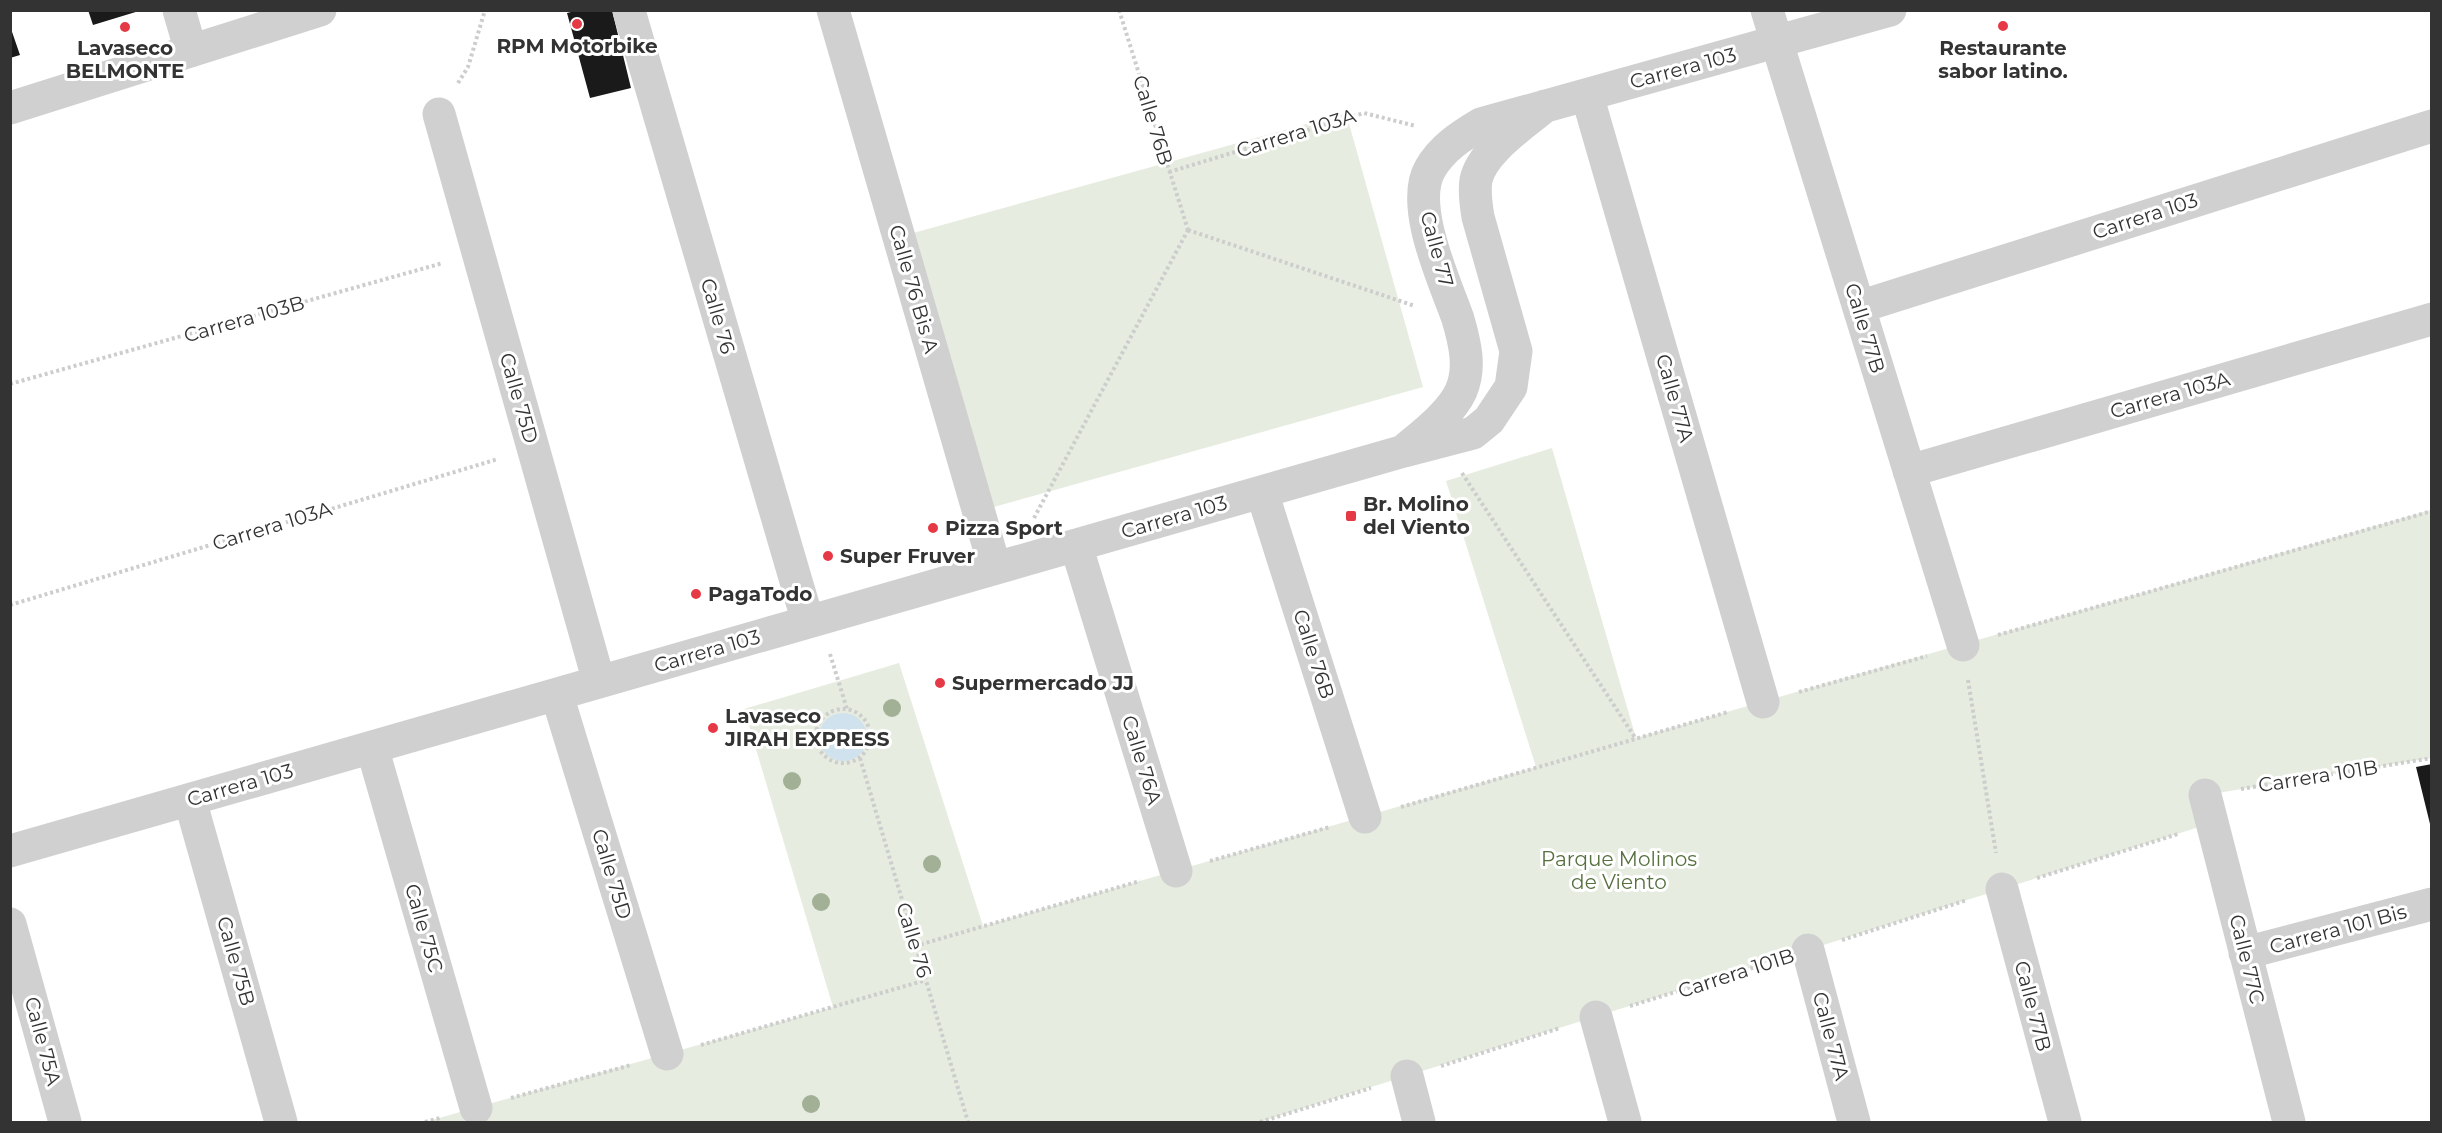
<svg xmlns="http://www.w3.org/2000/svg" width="2442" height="1133" viewBox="0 0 2442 1133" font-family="Montserrat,sans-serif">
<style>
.green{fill:#e6ecdf}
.water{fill:#cfe2ee}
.building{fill:#1a1a1a}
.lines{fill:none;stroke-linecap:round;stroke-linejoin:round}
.path{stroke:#cdcdcd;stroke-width:4;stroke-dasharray:3 3;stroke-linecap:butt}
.minor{stroke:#d0d0d0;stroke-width:33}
.tree{fill:#a2b095}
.poi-dot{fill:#e63946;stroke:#fff;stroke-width:2}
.labels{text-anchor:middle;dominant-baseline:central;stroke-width:6;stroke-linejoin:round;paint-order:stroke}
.poi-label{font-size:20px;font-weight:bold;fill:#333;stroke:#fff;text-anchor:start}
.street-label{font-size:20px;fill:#333;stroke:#fff}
.park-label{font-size:20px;fill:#56703f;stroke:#fff}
</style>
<rect width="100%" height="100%" fill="#fff"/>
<path class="green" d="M1346,113l77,274 -440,123 -77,-275z
M1552,448l84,290 795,-228v248l-226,37 7,28 -952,299h-835l408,-115 -89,-298 155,-46 84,263 553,-159 -90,-286z"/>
<path class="water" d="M819 737a24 24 0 1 1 48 0a24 24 0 1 1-48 0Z"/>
<path class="building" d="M88,10h51v1l-46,14z
M579,10h33l19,78 -41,10 -23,-85z
M10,26l10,29 -10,3z
M2432,764v64h-1l-15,-61z"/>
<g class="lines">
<path class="path" d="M1119,10l69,220
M458,83l10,-16 17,-57
M1169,172l195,-59 52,13
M1188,230l227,76
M10,384l433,-121
M1462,473l174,266
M1034,518l154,-288
M10,605l488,-146
M1998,635l434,-124
M830,654l17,55
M1968,680l28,173
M1799,692l128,-36
M816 736a27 27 0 1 1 54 0a27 27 0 1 1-54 0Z
M860,758l108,364
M2241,789l191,-31
M1401,807l327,-95
M1210,861l120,-34
M2037,878l141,-44
M1842,940l125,-40
M915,946l225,-65
M1630,1006l145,-45
M701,1045l225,-65
M1441,1066l119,-38
M511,1098l120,-33
M425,1122l15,-4
M1260,1122l111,-34"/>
<path class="minor" d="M179,10l12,41
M833,10l162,558
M1767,10l196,635
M629,11l179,611
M1587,95l176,607
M10,108l310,-98
M439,114l160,568
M1859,307l573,-181
M1407,448c18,-15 44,-35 54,-57 10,-23 4,-48 -3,-72 -13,-37 -49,-113 -28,-150 12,-21 31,-33 51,-45l409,-114
M1909,471l523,-152
M1262,492l103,325
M1076,545l100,326
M557,695l110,359
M372,747l104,361
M2205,795l84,327
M190,800l91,322
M10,851l1394,-400 69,-18 16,-13 22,-33 5,-36 -38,-134c-2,-12 -4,-25 -2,-37 6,-29 47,-55 69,-74
M2002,889l63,233
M10,924l55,198
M1808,950l46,172
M2245,953l187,-49
M1596,1017l29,105
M1407,1076l12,46"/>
</g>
<g class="tree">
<circle cx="892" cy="708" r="9"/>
<circle cx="792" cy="781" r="9"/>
<circle cx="932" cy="864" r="9"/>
<circle cx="821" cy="902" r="9"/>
<circle cx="811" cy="1104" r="9"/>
</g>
<g class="poi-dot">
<circle cx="577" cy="24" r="6"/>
<circle cx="2003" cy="26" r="6"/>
<circle cx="125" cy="27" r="6"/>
<rect x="1345" y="510" width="12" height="12" rx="3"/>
<circle cx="933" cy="528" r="6"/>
<circle cx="828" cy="556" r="6"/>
<circle cx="696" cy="594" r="6"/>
<circle cx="940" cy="683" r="6"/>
<circle cx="713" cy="728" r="6"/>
</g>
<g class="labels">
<g class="poi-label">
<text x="577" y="46" text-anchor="middle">RPM Motorbike</text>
<text x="125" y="48" text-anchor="middle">Lavaseco<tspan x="125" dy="23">BELMONTE</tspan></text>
<text x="2003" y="48" text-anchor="middle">Restaurante<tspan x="2003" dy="23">sabor latino.</tspan></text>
<text x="1363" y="504">Br. Molino<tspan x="1363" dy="23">del Viento</tspan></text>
<text x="945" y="528">Pizza Sport</text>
<text x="840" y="556">Super Fruver</text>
<text x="708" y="594">PagaTodo</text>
<text x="952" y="683">Supermercado JJ</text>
<text x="725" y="716">Lavaseco<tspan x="725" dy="23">JIRAH EXPRESS</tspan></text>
</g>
<g class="street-label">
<text transform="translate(1683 68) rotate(-15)">Carrera 103</text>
<text transform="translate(1153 120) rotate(73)">Calle 76B</text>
<text transform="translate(1296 133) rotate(-17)">Carrera 103A</text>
<text transform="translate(2145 216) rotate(-18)">Carrera 103</text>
<text transform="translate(1437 249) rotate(75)">Calle 77</text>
<text transform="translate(914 289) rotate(74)">Calle 76 Bis A</text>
<text transform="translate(718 316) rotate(74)">Calle 76</text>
<text transform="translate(244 319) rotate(-16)">Carrera 103B</text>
<text transform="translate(1865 328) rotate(73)">Calle 77B</text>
<text transform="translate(2170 395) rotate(-16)">Carrera 103A</text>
<text transform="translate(519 398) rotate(74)">Calle 75D</text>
<text transform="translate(1675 398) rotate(74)">Calle 77A</text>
<text transform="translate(1174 517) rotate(-16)">Carrera 103</text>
<text transform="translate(272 526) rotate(-17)">Carrera 103A</text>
<text transform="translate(707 651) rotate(-16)">Carrera 103</text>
<text transform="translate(1314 654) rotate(72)">Calle 76B</text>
<text transform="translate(1142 760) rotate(73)">Calle 76A</text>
<text transform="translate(2318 776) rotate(-9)">Carrera 101B</text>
<text transform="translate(240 785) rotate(-16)">Carrera 103</text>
<text transform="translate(612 874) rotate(73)">Calle 75D</text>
<text transform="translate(424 928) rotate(74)">Calle 75C</text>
<text transform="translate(2338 929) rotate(-15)">Carrera 101 Bis</text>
<text transform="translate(914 940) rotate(73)">Calle 76</text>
<text transform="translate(2247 959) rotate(76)">Calle 77C</text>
<text transform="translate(236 961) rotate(74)">Calle 75B</text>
<text transform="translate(1736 973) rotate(-18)">Carrera 101B</text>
<text transform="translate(2033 1006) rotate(75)">Calle 77B</text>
<text transform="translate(1831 1036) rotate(75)">Calle 77A</text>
<text transform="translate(43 1041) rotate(75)">Calle 75A</text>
</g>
<g class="park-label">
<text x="1619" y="859">Parque Molinos<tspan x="1619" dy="23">de Viento</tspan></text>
</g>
</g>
<rect width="2442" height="1133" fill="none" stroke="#333333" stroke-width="24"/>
</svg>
